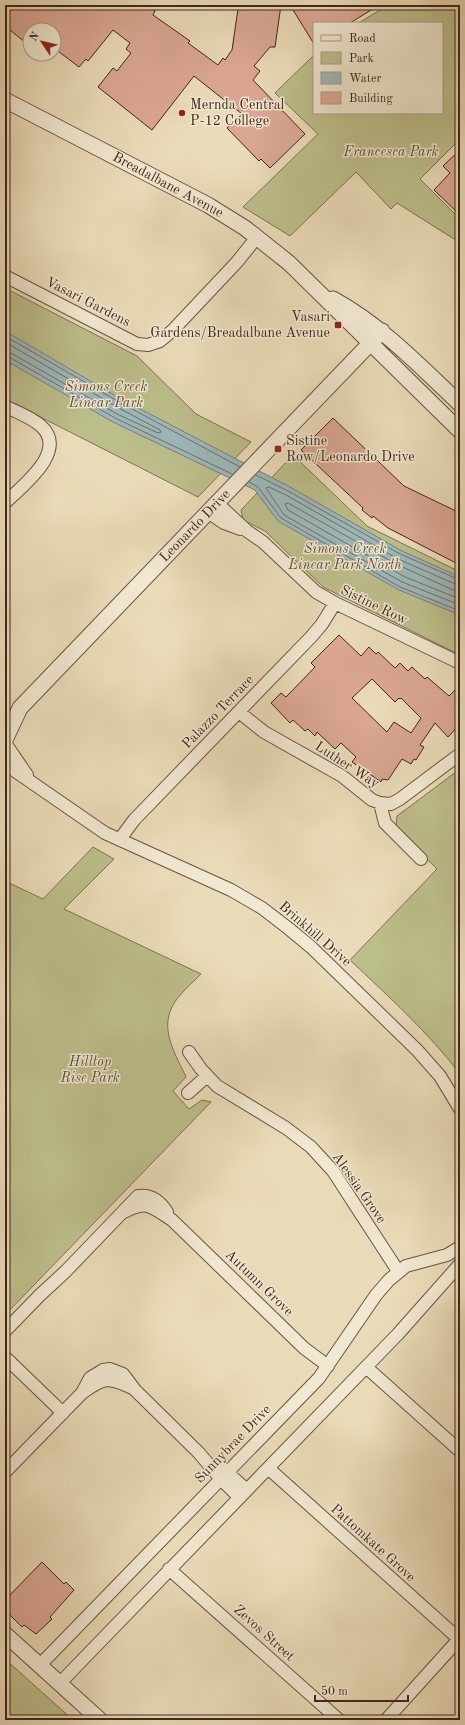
<svg xmlns="http://www.w3.org/2000/svg" width="465" height="1725" viewBox="0 0 465 1725" font-family="'Old Standard TT',serif">
<style>
.green{fill:#bcbe8b;stroke:#7e7253}
.water{fill:#9db8ba;stroke:#787e7a}
.lines{fill:none;stroke-linecap:round;stroke-linejoin:round}
.shore{stroke:#6e6f6a;stroke-width:1}
.building{fill:#dba794;stroke:#40261b;fill-rule:evenodd}
.minor-casing{stroke:#6a5342;stroke-width:14}
.tertiary-casing{stroke:#6a5342;stroke-width:17}
.minor{stroke:#f1e8d1;stroke-width:12}
.tertiary{stroke:#f1e8d1;stroke-width:15}
.poi-dot{fill:#8f2418;stroke:#f1e8d1;stroke-width:1.5}
.labels{text-anchor:middle;dominant-baseline:central;stroke-width:3;stroke-linejoin:round;paint-order:stroke}
.poi-label{font-size:14px;fill:#40261b;stroke:#f1e8d1;text-anchor:start}
.park-label{font-size:14px;font-style:italic;fill:#5f4c37;stroke:#f1e8d1}
.street-label{font-size:14px;fill:#40261b;stroke:#f1e8d1}
</style>
<rect width="100%" height="100%" fill="#eadbb8"/>
<filter id="stains"><feTurbulence type="fractalNoise" baseFrequency=".005" numOctaves="4"/><feColorMatrix values="0 0 0 0 .2 0 0 0 0 .09 0 0 0 0 .02 0 0 0 .5 -.17"/></filter>
<radialGradient id="worn" r=".72"><stop offset=".6" stop-color="#630" stop-opacity="0"/><stop offset="1" stop-color="#630" stop-opacity=".3"/></radialGradient>
<path class="green" d="M388,5h72v134l-40,40 40,40v14l-6,6 -57,-36 -6,6 -35,-37 -66,64 -47,-29 75,-73 -43,-41 39,-38v58h128v-90h-83z
M5,288l132,68 59,58 55,28 -53,55 -193,-98z
M293,455l74,71 93,46v83l-137,-68 -58,-56 -22,-11 -2,-10z
M460,769v305c-32,-42 -72,-78 -110,-114l87,-91 -41,-42 1,-11z
M93,847l21,12 -50,50 137,65c-9,9 -24,22 -29,33 -12,24 4,48 14,70l-13,14 16,18 13,-9 9,2 -206,213v-434l38,18z
M5,1659l68,61h-68z"/>
<path class="water" d="M5,331l116,68 169,88 112,64 58,26v38l-61,-25 -121,-69 -23,-31 -142,-68 -108,-62z"/>
<g class="lines">
<path class="shore" d="M5,336l114,66 121,65
M5,342l112,65 43,23 1,2 -3,1 -41,-19 -106,-61 -6,-1
M5,357h4l106,61 117,56
M256,475l32,16 112,63 60,26
M249,482l9,5 23,31 119,69 60,24
M460,585l-5,-1 -57,-25 -112,-64 -17,-8 -3,1 18,27 118,67 58,23
M460,591l-7,-1 -57,-26 -108,-61 -3,1 3,6 117,67 55,22"/>
</g>
<path class="building" d="M5,5h143l7,6 -2,4 37,26 -2,2 30,22 5,-7 2,2 7,-10 6,-41 5,1 1,-5h37l-6,42h-5l-16,19 6,5 -7,9 52,54 -35,34 -9,-9 -2,2 -32,-33 15,-14 -48,-38 -42,54 -54,-43 15,-19 4,3 14,-18 -5,-4 4,-6 -17,-13 -25,31 -2,-2 -7,8 -25,-19v-18h-24v16l-25,-20z
M290,5h89l-29,18h-36v21z
M460,150v65l-26,-25 16,-17 -7,-7z
M333,418l71,68 56,27v43l-4,7 -68,-35 -15,-12 -1,2 -10,-8 1,-2 -62,-58z
M339,635l22,21 8,-9 7,7 2,-2 17,16 5,-5 8,8 4,-4 13,12 2,-2 22,19 11,-11v39l-12,13 -13,-14 -15,22 4,2 -8,13 -2,-1 -3,5 -9,-5 -14,21 -6,-1 -1,3 -29,-20 4,-5 -15,-14 -6,6 -18,-17 -2,4 -7,-7 -3,2 -12,-11 -3,3 -19,-20 10,-10 5,4 29,-30 -4,-4zM372,679l23,23 4,-4 1,1 1,-1 20,20 -10,15 -17,-11 -7,10 -35,-34z
M42,1562l22,22 2,-2 8,8 -24,27 2,2 -16,15 -12,-9 -2,2 -17,-17v-10z"/>
<g class="lines">
<g class="minor-casing">
<path id="minor" d="M5,276l132,68 11,1 12,-4 13,-11 64,-68 20,-25
M5,406c11,6 26,11 36,20 28,25 -19,60 -36,77
M217,503l30,28 16,11 53,50 19,11 125,60
M208,512l16,11 16,6
M239,712l25,20 78,44 30,24 8,3 11,1 9,-5 60,-45
M5,743l22,32
M5,764l100,69 126,57 31,18 26,20 23,19 106,103 23,26 20,33
M380,803l5,20 36,36
M120,839l14,-19 177,-183 11,-13 13,-21
M189,1052l12,17 16,17 69,42 25,19 22,24 65,100
M188,1093l19,-17
M122,1213c25,-14 28,-7 50,7l132,128 24,18
M5,1331l35,-36 26,-24 72,-75c13,-2 22,5 29,16
M5,1357l58,56
M366,1367l94,84
M82,1393l8,-15 13,-8 7,-1 13,5 12,16 64,63 22,26 18,18
M222,1468l25,22
M268,1468l191,171
M5,1472l77,-79c21,-15 26,-17 50,-5
M169,1569l170,151
M40,1665l279,-287 57,-83 13,-15 17,-14 41,-11 13,-8
M60,1683l338,-349 62,-70
M386,1720l74,-82"/>
</g>
<g class="tertiary-casing">
<path id="tertiary" d="M5,100l203,105 37,23 44,35 171,168
M333,299c49,27 87,67 127,105
M5,740l15,-32 362,-377
M5,1634l95,86"/>
</g>
<use href="#minor" class="minor"/>
<use href="#tertiary" class="tertiary"/>
</g>
<g class="poi-dot">
<circle cx="182" cy="113" r="4"/>
<rect x="334" y="321" width="8" height="8" rx="2"/>
<rect x="274" y="445" width="8" height="8" rx="2"/>
</g>
<g class="labels">
<g class="poi-label">
<text x="190" y="105">Mernda Central<tspan x="190" dy="16">P-12 College</tspan></text>
<text x="330" y="317" text-anchor="end">Vasari<tspan x="330" dy="16">Gardens/Breadalbane Avenue</tspan></text>
<text x="286" y="441">Sistine<tspan x="286" dy="16">Row/Leonardo Drive</tspan></text>
</g>
<g class="park-label">
<text x="391" y="152">Francesca Park</text>
<text x="106" y="387">Simons Creek<tspan x="106" dy="16">Linear Park</tspan></text>
<text x="345" y="549">Simons Creek<tspan x="345" dy="16">Linear Park North</tspan></text>
<text x="90" y="1062">Hilltop<tspan x="90" dy="16">Rise Park</tspan></text>
</g>
<g class="street-label">
<text transform="translate(168 185) rotate(28)">Breadalbane Avenue</text>
<text transform="translate(88 302) rotate(27)">Vasari Gardens</text>
<text transform="translate(195 526) rotate(-46)">Leonardo Drive</text>
<text transform="translate(374 605) rotate(26)">Sistine Row</text>
<text transform="translate(218 712) rotate(-46)">Palazzo Terrace</text>
<text transform="translate(347 765) rotate(33)">Luther Way</text>
<text transform="translate(315 934) rotate(41)">Brinkhill Drive</text>
<text transform="translate(359 1188) rotate(55)">Alessia Grove</text>
<text transform="translate(259 1283) rotate(44)">Autumn Grove</text>
<text transform="translate(233 1444) rotate(-46)">Sunnybrae Drive</text>
<text transform="translate(373 1543) rotate(42)">Pattomkate Grove</text>
<text transform="translate(264 1633) rotate(42)">Zevos Street</text>
</g>
</g>
<rect width="465" height="1725" fill="none" stroke="#eadbb8" stroke-width="20"/>
<rect x="6" y="6" width="453" height="1713" fill="none" stroke="#40261b" stroke-width="2"/>
<rect x="10" y="10" width="445" height="1705" fill="none" stroke="#40261b"/>
<rect x="313" y="22" width="130" height="92" fill="#f1e8d1" stroke="#aa9a88"/>
<rect x="321" y="35" width="20" height="6" fill="#f1e8d1" stroke="#aa9a88"/>
<text x="349" y="42" font-size="12" fill="#40261b">Road</text>
<rect x="321" y="52" width="20" height="12" fill="#bcbe8b" stroke="#aa9a88"/>
<text x="349" y="62" font-size="12" fill="#40261b">Park</text>
<rect x="321" y="72" width="20" height="12" fill="#9db8ba" stroke="#aa9a88"/>
<text x="349" y="82" font-size="12" fill="#40261b">Water</text>
<rect x="321" y="92" width="20" height="12" fill="#dba794" stroke="#aa9a88"/>
<text x="349" y="102" font-size="12" fill="#40261b">Building</text>
<g transform="translate(42 42) rotate(305)"><circle r="19" fill="#f1e8d1" stroke="#aa9a88"/>
<path d="M0-3L7 15L0 10L-7 15Z" fill="#8f2418"/>
<text y="-6" font-size="11" font-weight="bold" text-anchor="middle" fill="#40261b">N</text>
</g>
<path d="M315 1695v6h93v-6" fill="none" stroke="#40261b" stroke-width="2"/>
<text x="321" y="1695" font-size="12" fill="#40261b" stroke="#f1e8d1" stroke-width="3" paint-order="stroke">50 m</text>
<rect width="100%" height="100%" filter="url(#stains)"/>
<rect width="100%" height="100%" fill="url(#worn)"/>
</svg>
